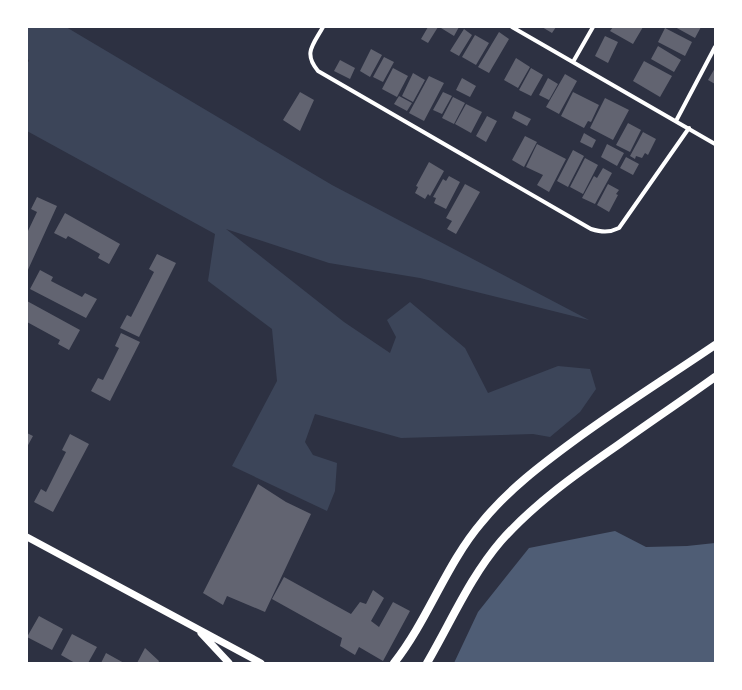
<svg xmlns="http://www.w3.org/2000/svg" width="742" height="690" viewBox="0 0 742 690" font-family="'IBM Plex Serif',serif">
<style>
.green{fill:#3c4559}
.water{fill:#4f5d75}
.building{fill:#626471}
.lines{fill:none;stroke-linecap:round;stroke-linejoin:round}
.minor{stroke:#fff;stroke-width:4}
.tertiary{stroke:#fff;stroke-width:7}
.secondary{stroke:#fff;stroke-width:8}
</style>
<rect width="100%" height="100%" fill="#2d3142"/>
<path class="green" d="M27,27h39l266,158 257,135 -169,-42 -91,-15 -103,-34 118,93 46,31 6,-16 -9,-17 23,-18 55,46 23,45 70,-27 32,3 6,20 -16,23 -30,25 -17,-3 -132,4 -86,-24 -10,28 8,13 24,8 -2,28 -8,20 -95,-45 45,-85 -5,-52 -64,-48 7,-47 -188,-103v-68l2,-2 -2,-4z"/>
<path class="water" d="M615,531l31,16 41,-1 28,-3v120h-261l24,-51 51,-64z"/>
<path class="building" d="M428,27h10l-10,16 -7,-4z
M441,27h18l-5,9 -13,-8z
M542,27h14l-4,6z
M613,27h30l-10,17 -23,-13z
M675,27h26l-6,11z
M665,28l27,14 -7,14 -27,-14z
M464,29l8,6 -13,21 -9,-5z
M499,32l10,7 -20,34 -11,-6z
M475,35l14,8 -13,22 -14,-8z
M605,36l13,6 -10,21 -13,-7z
M658,46l23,14 -7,12 -23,-13z
M371,49l11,6 -12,22 -10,-6z
M384,57l10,5 -11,20 -10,-5z
M516,58l14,9 -12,21 -14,-8z
M340,60l15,8 -5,11 -16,-8z
M644,61l28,15 -12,21 -27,-16z
M393,68l15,8 -11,21 -15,-8z
M531,68l12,7 -12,21 -12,-6z
M715,68v16l-7,-4z
M413,73l12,7 -12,22 -11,-6z
M565,74l12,7 -18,33 -13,-7z
M429,76l15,7 -20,38 -15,-8z
M462,78l14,8 -6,11 -14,-7z
M548,78l10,6 -9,16 -10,-5z
M300,92l14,8 -14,31 -17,-11z
M443,92l9,4 -10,18 -9,-4z
M573,92l26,13 -8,17 -3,-1 -4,7 -23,-12z
M399,96l13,7 -5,8 -13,-7z
M453,97l12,6 -11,21 -12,-6z
M605,98l24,12 -16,30 -23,-12z
M466,104l16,8 -11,21 -16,-9z
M515,111l16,8 -4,7 -15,-8z
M487,116l10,5 -11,21 -10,-6z
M628,123l13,7 -11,22 -14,-7z
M643,132l13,7 -8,16 -3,-2 -3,5 -6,-2 -1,3 -5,-3z
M584,133l12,7 -4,8 -12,-6z
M525,136l12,6 -13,25 -12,-7z
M537,144l29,15 -17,33 -12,-7 6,-10 -17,-8z
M607,144l17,9 -7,13 -16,-9z
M573,150l11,6 -16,31 -11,-6z
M626,157l13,7 -6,11 -13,-7z
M585,158l13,7 -15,29 -13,-7z
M429,162l15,9 -14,25 -2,-2 -3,5 -10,-6 3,-6 -2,-1z
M603,168l9,5 -17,31 -13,-6 12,-22 3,2z
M449,176l11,6 -14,27 -12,-6 2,-5 -3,-1 10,-18 3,2z
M465,184l15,8 -24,42 -9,-5 5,-8 -6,-3z
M608,184l11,6 -3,4 2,1 -9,17 -12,-7z
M37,197l20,9 -30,66v-39l10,-21 -6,-3z
M65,213l55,31 -11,20 -11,-6 2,-4 -32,-18 -2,3 -12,-6z
M157,254l19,9 -37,74 -19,-9 7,-13 4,2 23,-45 -5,-3z
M40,270l13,7 -2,4 31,16 3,-4 12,6 -11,19 -56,-29z
M27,301l53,29 -11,20 -11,-6 2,-4 -33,-18z
M121,333l19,9 -30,59 -19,-10 7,-13 5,2 16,-32 -4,-2z
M27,433l6,3 -6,11z
M70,434l19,10 -36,68 -19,-10 7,-13 5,3 20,-40 -4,-2z
M258,484l28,18 25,12 -46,98 -38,-16 -4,9 -20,-12z
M284,577l67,37 9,-12 6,2 7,-14 11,8 -13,23 8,6 14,-25 17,9 -27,50 -24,-14 -4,8 -15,-9 2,-8 -70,-39z
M39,616l24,13 -11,21 -25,-13z
M72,634l25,13 -9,16h-13l-14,-8z
M145,648l14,13 -1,2h-21z
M106,653l18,10h-23z"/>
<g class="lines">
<path class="minor" d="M323,27c-10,18 -20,26 -5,44l273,158c10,3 18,4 28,-1l70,-100
M512,27l203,117
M573,62l20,-35
M676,121l39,-74"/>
<path class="tertiary" d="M27,537l234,126
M201,633l28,30"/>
<path class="secondary" d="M394,663c34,-43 52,-99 88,-141 26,-32 59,-57 93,-82 45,-33 93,-63 140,-95
M427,663c24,-41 43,-86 74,-122 34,-38 75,-67 117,-96 32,-23 65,-45 97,-68"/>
</g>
<rect width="742" height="690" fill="none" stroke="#ffffff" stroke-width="56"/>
</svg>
